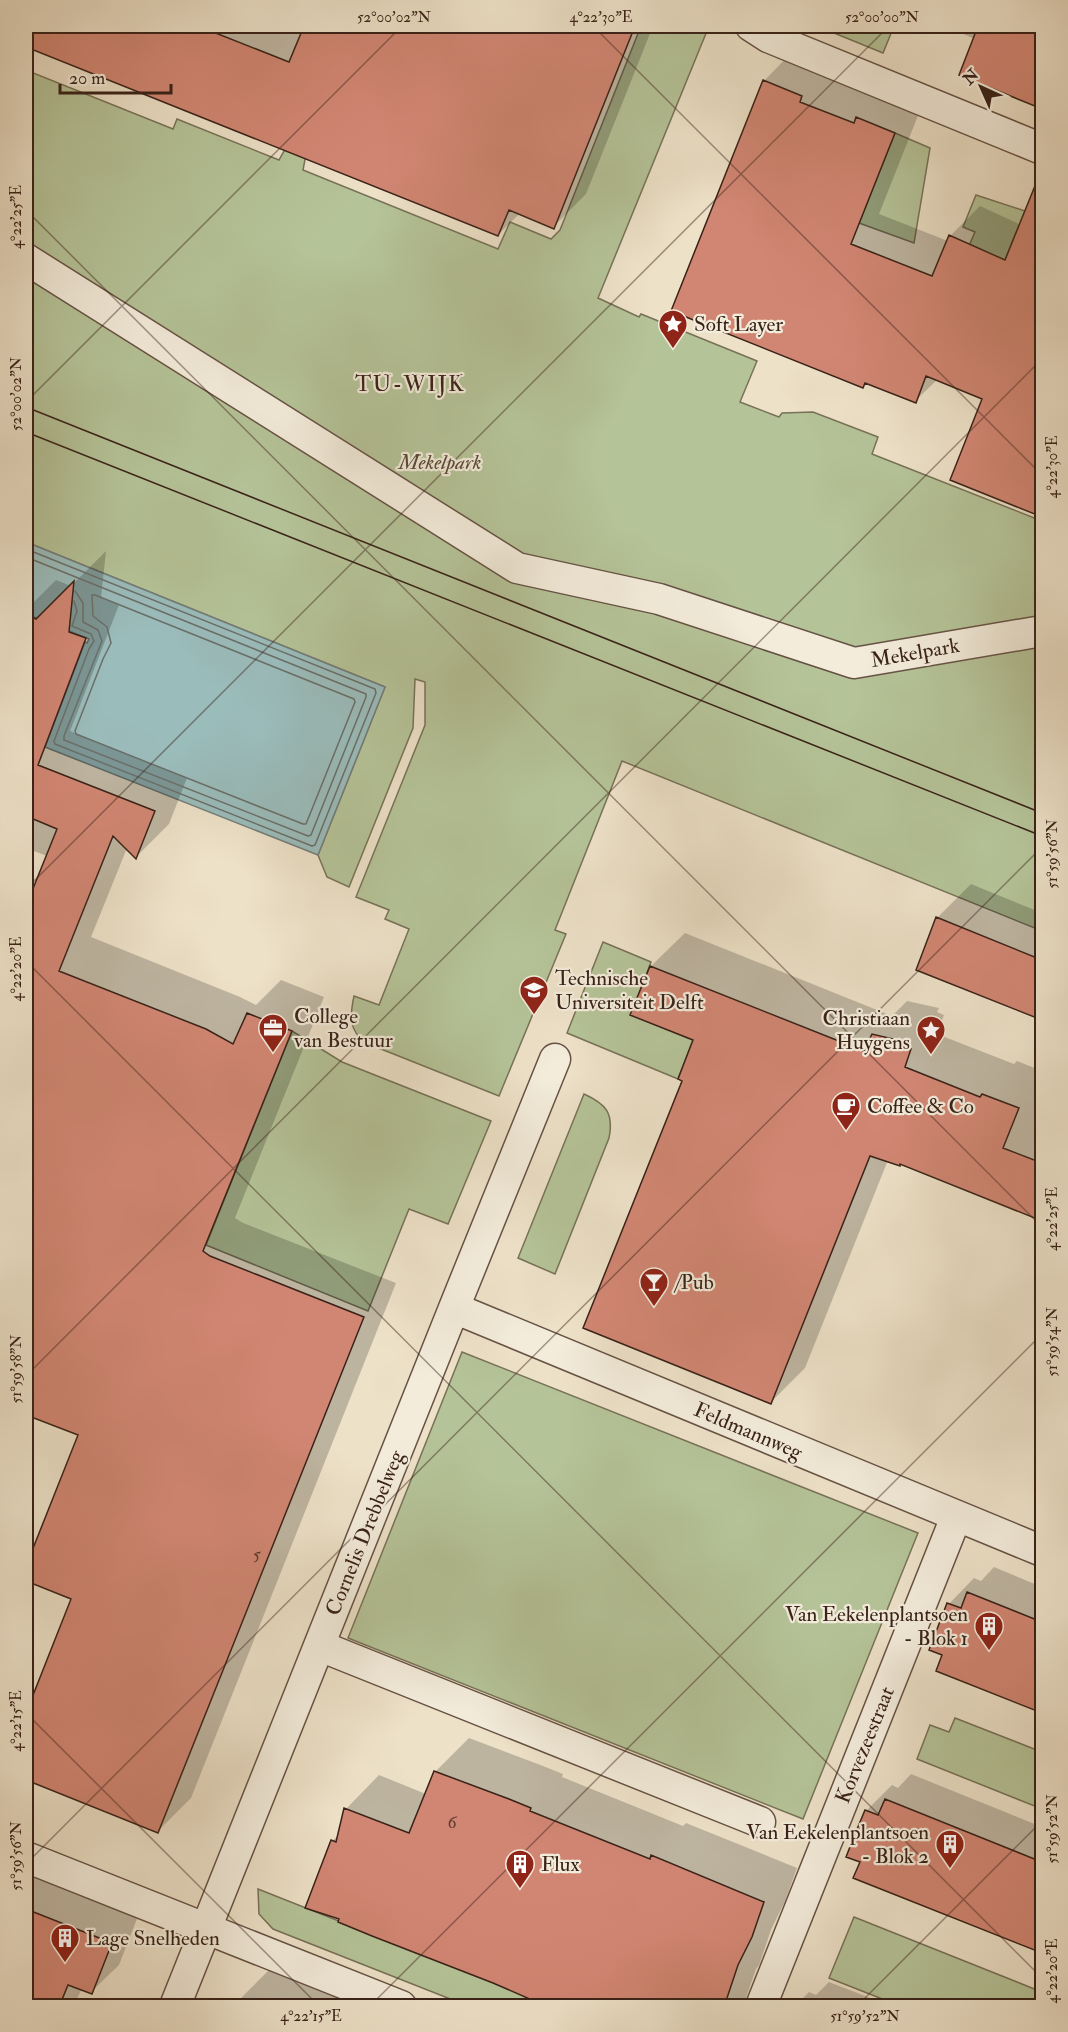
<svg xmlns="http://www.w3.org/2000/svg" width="1068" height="2032" viewBox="0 0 1068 2032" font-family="'IM FELL Double Pica',serif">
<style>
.green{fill:#b5c398;stroke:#777258;stroke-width:1.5}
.water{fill:#9abcbb;stroke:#737e7a;stroke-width:1.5}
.shadow{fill:#0003}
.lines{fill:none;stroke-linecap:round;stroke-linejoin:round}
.shore{stroke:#6a6f6a;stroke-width:1.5}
.building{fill:#d18673;stroke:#392218;stroke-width:1.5}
.street-casing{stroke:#665244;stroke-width:33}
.street{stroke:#f3ecdb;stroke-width:30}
.tram{stroke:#392218;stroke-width:1.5}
.ticks{fill:none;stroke:#392218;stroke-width:1.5;stroke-opacity:0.45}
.labels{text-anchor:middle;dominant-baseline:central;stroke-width:4.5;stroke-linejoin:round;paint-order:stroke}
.number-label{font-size:18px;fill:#5f3b2f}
.poi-label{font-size:21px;fill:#392218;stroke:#f3ecdb;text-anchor:start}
.park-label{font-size:21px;font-style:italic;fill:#584a38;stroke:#f3ecdb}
.street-label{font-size:21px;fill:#392218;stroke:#f3ecdb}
.neighbourhood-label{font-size:22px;letter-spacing:1.5px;fill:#392218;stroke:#f3ecdb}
.neatline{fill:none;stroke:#392218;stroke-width:2}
.ticks-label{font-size:15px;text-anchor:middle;fill:#392218}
</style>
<rect width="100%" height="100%" fill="#ede1c8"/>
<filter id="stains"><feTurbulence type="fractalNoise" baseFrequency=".00333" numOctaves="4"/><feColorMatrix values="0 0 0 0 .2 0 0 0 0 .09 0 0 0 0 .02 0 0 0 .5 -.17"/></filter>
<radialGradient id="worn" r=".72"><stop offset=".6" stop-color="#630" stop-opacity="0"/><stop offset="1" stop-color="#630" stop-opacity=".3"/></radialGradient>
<path class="green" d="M641,26h68l-111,272 41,19 2,-3 116,47 -17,41 39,15 3,-4 31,-1 65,25 -6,17 170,67v410l-420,-170 -67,169 11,4 -67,162 -133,-53c-18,-13 -16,-28 -12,-47l25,9 30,-76 -24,-10 4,-9 -33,-13 69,-172v-43l-10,-3 -2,49 -64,159 -22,-10 -9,-22 67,-168 -359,-145v-472l147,59 4,-10 102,41 10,-18 18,7 -4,21 195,79 12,-27 41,17 9,-9z
M817,26h77l-11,27z
M895,133l35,15 -16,95 -55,-20z
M976,195l49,16 -28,69 -36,-16 14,-32 -12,-5z
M603,942l48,20 -20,53 62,25 -15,39 -111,-46z
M292,1031l50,31 149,59 -43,103 -39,-15 -41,102 -162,-66z
M584,1094c22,10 30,19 25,44l-54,136 -37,-16z
M462,1352l456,181 -115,286 -455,-181z
M955,1718l87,34v57l-125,-50 13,-34 19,7z
M258,1889l295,117h-85l-195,-77 -14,-15z
M854,1917l188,75v14h-142l-71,-28z"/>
<path class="water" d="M26,542l359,145 -67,168 -273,-108 40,-105 2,1 2,-4 -63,-25z"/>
<path class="shadow" d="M26,26h627l-67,168 -33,33 -33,-14 -22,22 -472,-189z
M944,26h98v81l-81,-33 14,-35z
M793,51l130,52 -44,111 69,27 3,-6 29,-29 41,19 14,-36 7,-7v333l-90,-36 32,-81 -46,-19 -23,22 -48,-19 -4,5 -99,-306z
M106,551l-5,47 18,7 -49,126 117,47 -18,46 -33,33 -9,-9 -36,89 149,60 16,8 25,-25 43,17 -89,221 8,5 153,60 -205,515 -33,33 -132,-53v-61l47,-119 -47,-19v-9l54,-136 -54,-21v-503l21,-54 -21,-8v-238l30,-30 15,6z
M971,884l71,29v106l-124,-50 19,-51z
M685,933l207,83 15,-15 32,7 -2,4 7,3 -7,19 77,30 3,-3 25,10v26l-6,17 6,3v104l-141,-58 -13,-3 -83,208 -34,34 -87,-322 11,-41 -63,-25 19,-48z
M994,1567l48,20v125l-104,-42 6,-16 5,-50 25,-26 7,3z
M469,1738l74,28 20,8 -1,3 121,49 3,-3 111,45 -12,33 -14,29 -12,35 -3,4 -13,37h-188l-223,-165 7,-6 7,-26 33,-34 47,19 9,-22z
M911,1774l131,53v125l-187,-75 7,-16 4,-50 26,-26 6,3z
M26,1872l112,44 -19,49 -28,27 -9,-4 -8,18h-48z
M270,1969l116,37h-148l4,-9z
M829,1982l62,24h-96l14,-14 7,3z"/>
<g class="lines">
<path class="shore" d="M26,549l349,140 1,4 -61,152 -3,1 -257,-102 -1,-3 35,-92 5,-8 -3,-7 -19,-8 5,-15 -3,-10
M26,557l340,137v3l-55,138 -3,1 -244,-96v-4l38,-95 -4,-11 -15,-8v-19l-8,-12
M92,595h3l259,104 1,3 -49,122h-3l-227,-90 -1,-3 28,-72 8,-16 -4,-16 -14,-11z"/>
</g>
<path class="building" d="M26,26h172l91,36 15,-36h331l-81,203 -45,-19 -11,26 -472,-189z
M978,26h64v83l-83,-34z
M763,80l39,16 -2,6 54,21 2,-6 39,16 -44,111 81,32 17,-41 56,25 36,-89h1v346l-92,-37 32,-81 -56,-23 -10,27 -51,-20 -2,5 -192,-77z
M74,581l-5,51 17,6 -48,127 117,46 -19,48 -23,-23 -54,135 147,58 27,15 14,-31 45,18 -89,220 7,5 154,61 -206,516 -132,-53v-67l45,-114 -45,-18v-15l52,-131 -52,-20v-509l31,-77 -31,-13v-202l10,5z
M936,917l106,43v60l-126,-50z
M650,966l214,85 8,-17 34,8 -1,4 6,3 -6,18 75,30 2,-3 37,14 -16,40 39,15v58l-142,-57v2l-30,-10 -99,248 -188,-76 99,-247 -4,-2 15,-39 -63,-25z
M967,1592l75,30v91l-106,-42 6,-16 -13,-5 18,-47 14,5z
M434,1771l75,28 22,9 -1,3 120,48 1,-4 113,47 -12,35 -14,28 -14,42h-176l-55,-24 -121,-47 -34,-14 1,-3 -34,-11 26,-68 5,2 8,-34 65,25z
M885,1799l157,63v91l-189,-75 7,-16 -14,-5 9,-23 10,-24 13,5z
M26,1909l86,34 -20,51 -24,-9 -9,22h-33z"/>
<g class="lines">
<g class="street-casing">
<path id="street" d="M751,26l17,11 274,112
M26,259l491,309 142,31 195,64 188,-32
M454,1308l588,243
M320,1646l440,176
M26,1857l375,149
M175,2006l279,-698 101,-249
M761,2006l195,-489"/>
</g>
<use href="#street" class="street"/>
<path class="tram" d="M26,407l1016,406
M26,432l1016,404"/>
</g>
<path class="ticks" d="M593,26l449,449M26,210l1016,1017M26,402l376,-376M26,889l863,-863M26,961l1016,1017M26,1376l1016,-1017M26,1713l293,293M26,1864l1016,-1017M370,2006l672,-672M857,2006l185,-185"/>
<defs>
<g id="sight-pin" transform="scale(1.5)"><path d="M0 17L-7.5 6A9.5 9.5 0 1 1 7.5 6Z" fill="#8f2418" stroke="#f3ecdb"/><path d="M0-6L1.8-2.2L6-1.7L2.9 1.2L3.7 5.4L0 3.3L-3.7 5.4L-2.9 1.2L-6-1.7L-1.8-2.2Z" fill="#fff"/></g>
<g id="university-pin" transform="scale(1.5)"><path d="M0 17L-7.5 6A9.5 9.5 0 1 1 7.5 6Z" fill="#8f2418" stroke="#f3ecdb"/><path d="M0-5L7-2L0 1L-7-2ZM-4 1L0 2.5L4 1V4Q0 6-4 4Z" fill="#fff"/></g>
<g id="office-pin" transform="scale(1.5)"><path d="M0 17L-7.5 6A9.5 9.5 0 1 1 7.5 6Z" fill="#8f2418" stroke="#f3ecdb"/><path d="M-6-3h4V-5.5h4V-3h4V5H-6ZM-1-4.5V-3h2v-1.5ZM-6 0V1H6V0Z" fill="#fff"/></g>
<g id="cafe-pin" transform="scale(1.5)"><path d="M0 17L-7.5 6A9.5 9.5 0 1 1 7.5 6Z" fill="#8f2418" stroke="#f3ecdb"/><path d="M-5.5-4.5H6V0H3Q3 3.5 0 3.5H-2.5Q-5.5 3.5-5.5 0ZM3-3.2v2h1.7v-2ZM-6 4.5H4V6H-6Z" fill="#fff"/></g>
<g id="bar-pin" transform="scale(1.5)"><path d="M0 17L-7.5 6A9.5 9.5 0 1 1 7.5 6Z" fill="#8f2418" stroke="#f3ecdb"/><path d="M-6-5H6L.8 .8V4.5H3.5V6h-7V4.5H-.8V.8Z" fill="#fff"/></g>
<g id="building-pin" transform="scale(1.5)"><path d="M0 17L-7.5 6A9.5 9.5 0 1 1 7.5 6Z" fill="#8f2418" stroke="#f3ecdb"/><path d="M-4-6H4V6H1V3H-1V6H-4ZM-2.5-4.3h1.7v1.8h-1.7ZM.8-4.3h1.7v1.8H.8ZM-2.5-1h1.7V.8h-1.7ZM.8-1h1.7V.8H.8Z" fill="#fff"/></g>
</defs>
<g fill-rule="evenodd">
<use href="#sight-pin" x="673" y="324"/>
<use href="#university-pin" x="534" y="990"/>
<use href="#office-pin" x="273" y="1028"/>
<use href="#sight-pin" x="931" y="1030"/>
<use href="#cafe-pin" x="846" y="1106"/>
<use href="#bar-pin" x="654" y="1282"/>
<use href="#building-pin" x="989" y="1626"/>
<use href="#building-pin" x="950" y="1844"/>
<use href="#building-pin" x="520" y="1864"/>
<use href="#building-pin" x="65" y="1938"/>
</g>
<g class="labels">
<g class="number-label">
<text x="257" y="1554">5</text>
<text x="452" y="1822">6</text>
</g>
<g class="poi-label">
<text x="694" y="324">Soft Layer</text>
<text x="555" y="978">Technische<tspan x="555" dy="24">Universiteit Delft</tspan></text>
<text x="294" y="1016">College<tspan x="294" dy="24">van Bestuur</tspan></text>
<text x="910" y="1018" text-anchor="end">Christiaan<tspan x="910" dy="24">Huygens</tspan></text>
<text x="867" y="1106">Coffee &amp; Co</text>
<text x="675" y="1282">/Pub</text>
<text x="968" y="1614" text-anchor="end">Van Eekelenplantsoen<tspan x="968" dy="24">- Blok 1</tspan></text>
<text x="929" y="1832" text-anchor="end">Van Eekelenplantsoen<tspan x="929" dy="24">- Blok 2</tspan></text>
<text x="541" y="1864">Flux</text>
<text x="86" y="1938">Lage Snelheden</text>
</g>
<g class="park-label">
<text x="440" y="462">Mekelpark</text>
</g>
<g class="street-label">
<text transform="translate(915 653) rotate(-10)">Mekelpark</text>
<text transform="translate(748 1431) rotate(23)">Feldmannweg</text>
<text transform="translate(365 1533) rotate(-68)">Cornelis Drebbelweg</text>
<text transform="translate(865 1745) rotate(-68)">Korvezeestraat</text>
</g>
<g class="neighbourhood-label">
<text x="410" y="384">TU-WIJK</text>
</g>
</g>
<rect width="1068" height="2032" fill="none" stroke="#ede1c8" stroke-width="66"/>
<g transform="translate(981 87) rotate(315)" stroke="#f3ecdb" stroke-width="4.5" paint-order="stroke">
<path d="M0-4.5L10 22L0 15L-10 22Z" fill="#392218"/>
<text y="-9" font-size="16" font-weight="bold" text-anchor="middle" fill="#392218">N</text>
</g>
<path d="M60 84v9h111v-9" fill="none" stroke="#392218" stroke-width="3"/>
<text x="69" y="84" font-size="18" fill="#392218" stroke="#f3ecdb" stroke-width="4.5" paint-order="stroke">20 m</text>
<rect x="33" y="33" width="1002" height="1966" class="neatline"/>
<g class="ticks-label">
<text x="394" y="22">52°00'02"N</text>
<text x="601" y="22">4°22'30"E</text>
<text x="882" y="22">52°00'00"N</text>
<text transform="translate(16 217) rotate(-90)" y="5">4°22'25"E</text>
<text transform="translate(16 394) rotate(-90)" y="5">52°00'02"N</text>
<text transform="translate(1052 467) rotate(-90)" y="5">4°22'30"E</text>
<text transform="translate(1052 854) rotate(-90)" y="5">51°59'56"N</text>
<text transform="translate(16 969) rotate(-90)" y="5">4°22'20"E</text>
<text transform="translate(1052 1219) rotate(-90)" y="5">4°22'25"E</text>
<text transform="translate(1052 1342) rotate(-90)" y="5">51°59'54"N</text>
<text transform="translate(16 1369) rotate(-90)" y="5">51°59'58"N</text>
<text transform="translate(16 1721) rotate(-90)" y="5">4°22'15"E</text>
<text transform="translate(1052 1829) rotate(-90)" y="5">51°59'52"N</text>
<text transform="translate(16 1856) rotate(-90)" y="5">51°59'56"N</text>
<text transform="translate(1052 1971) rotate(-90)" y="5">4°22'20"E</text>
<text x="311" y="2021">4°22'15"E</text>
<text x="865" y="2021">51°59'52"N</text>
</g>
<rect width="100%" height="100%" filter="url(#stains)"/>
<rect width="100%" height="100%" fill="url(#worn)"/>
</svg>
